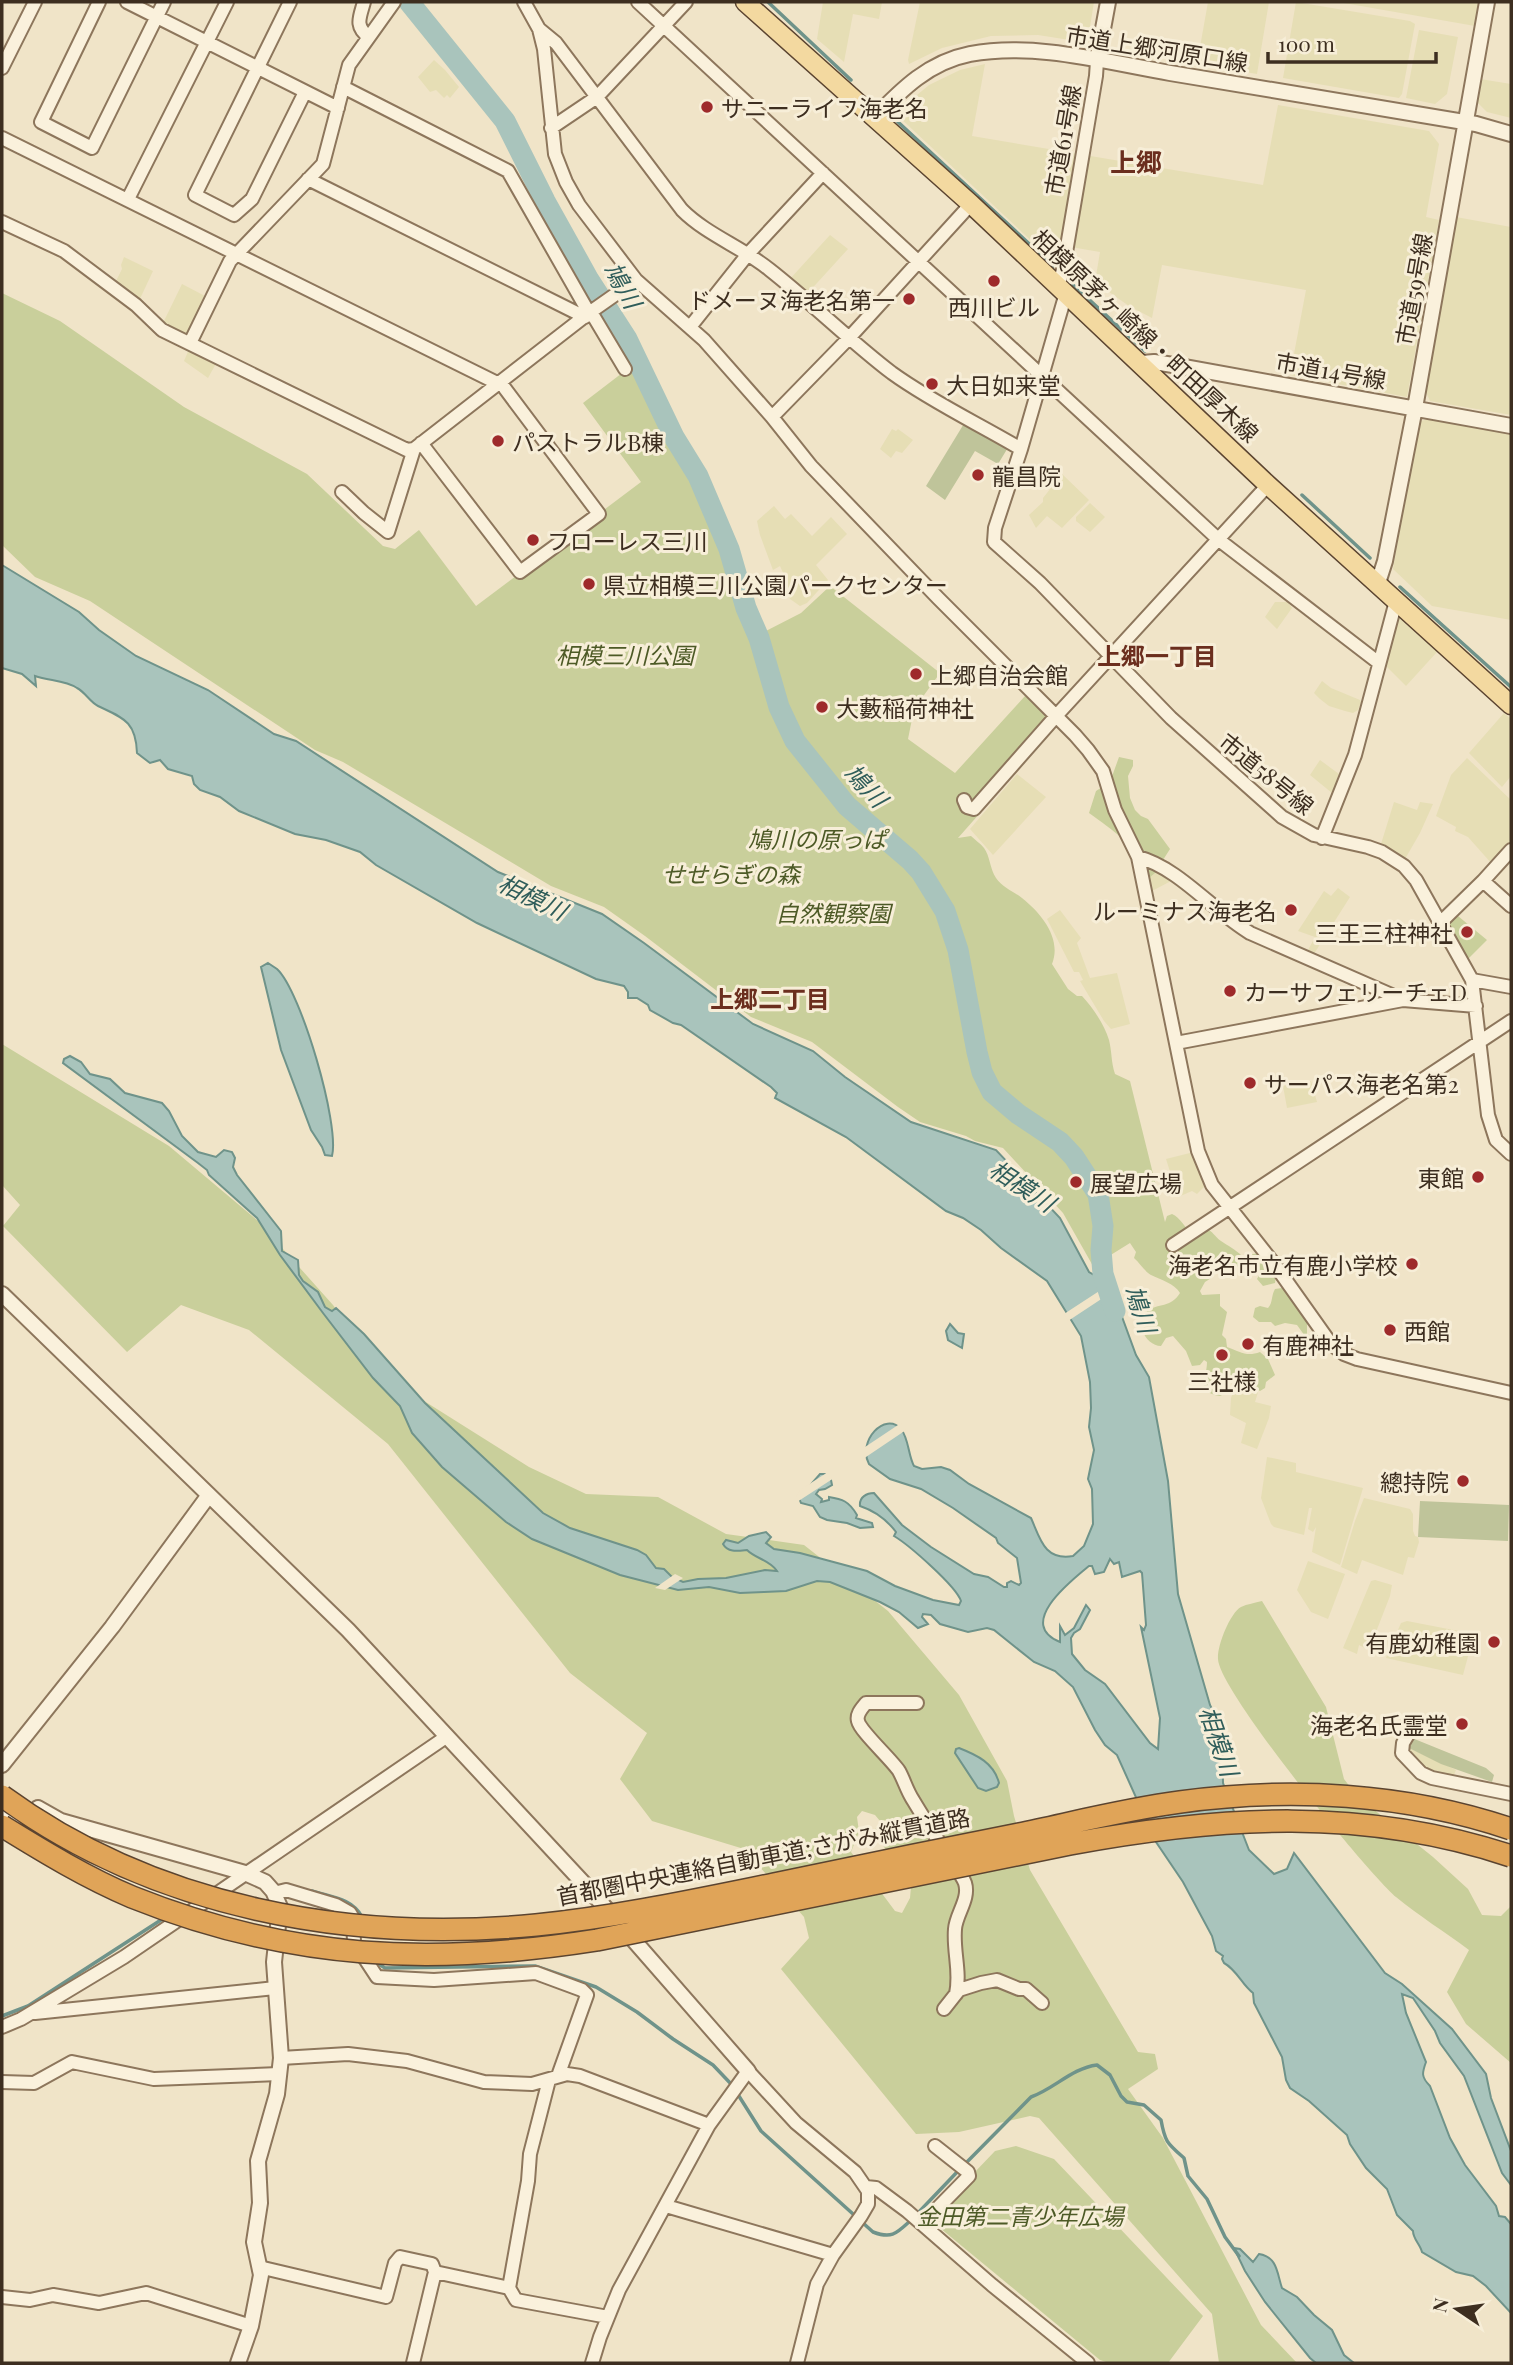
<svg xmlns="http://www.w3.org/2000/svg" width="1513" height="2365" viewBox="0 0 1513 2365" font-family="'Playfair Display','Noto Sans JP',serif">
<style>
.farmland{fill:#e6deb5}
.green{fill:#c9cf9b;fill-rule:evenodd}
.cemetery{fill:#bfc49a}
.water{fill:#a9c4bc;stroke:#6f938a;stroke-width:2;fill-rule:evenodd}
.pier{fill:#f0e4c8}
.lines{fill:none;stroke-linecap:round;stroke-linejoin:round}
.stream{stroke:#6f938a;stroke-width:3.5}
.river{stroke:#a9c4bc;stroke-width:21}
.minor-casing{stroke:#8d765c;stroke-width:16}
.tertiary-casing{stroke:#8d765c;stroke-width:18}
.primary-casing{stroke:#5b4430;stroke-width:21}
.minor{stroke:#faf1dc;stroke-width:12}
.tertiary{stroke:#faf1dc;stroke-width:14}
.primary{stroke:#f3d9a0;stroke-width:18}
.motorway-bridge-casing{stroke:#5b4430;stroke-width:24;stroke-linecap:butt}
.motorway-bridge{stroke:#e0a458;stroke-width:21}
.poi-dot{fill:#9e2a2b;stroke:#f7eed8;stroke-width:2.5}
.labels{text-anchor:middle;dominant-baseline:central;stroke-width:6;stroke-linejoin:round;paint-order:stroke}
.street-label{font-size:23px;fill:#3d2e20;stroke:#f7eed8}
.poi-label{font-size:23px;fill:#3d2e20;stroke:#f7eed8;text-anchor:start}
.park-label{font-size:23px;font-style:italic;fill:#4d5a26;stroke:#f7eed8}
.water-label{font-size:24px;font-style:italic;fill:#2f5d5a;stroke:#f7eed8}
.neighbourhood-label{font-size:24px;font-weight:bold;fill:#6b2e1e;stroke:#f7eed8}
.quarter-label{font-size:26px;font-weight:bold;fill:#6b2e1e;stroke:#f7eed8}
</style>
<rect width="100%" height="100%" fill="#f0e4c8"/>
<path class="farmland" d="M823,2h59l-3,17 -26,-5 -9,48 -27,-23z
M920,2h174l-5,31 -13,8 -38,-6 -47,1 -49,12 -33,16 -1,-4z
M1208,2h61l-12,72 -60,-10z
M1296,2l114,19 5,3 -13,70 -3,4 -116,-20z
M1338,2h142l-5,24z
M1419,30l39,7 -11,57 -12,10 -29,-6z
M434,60l11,10 14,17 -9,11 -3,-3 -3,3 -8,-8 -6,2 -12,-15z
M985,64l-13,72 291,49 15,-80 151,26 10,13 -13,73 13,3 -32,177 -117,-22 16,-85 -144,-25 -10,53 -23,-12 -34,-24 5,-30 -41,-7 -4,18 -158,-148 8,-10 24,-20 31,-15z
M1480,79l31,5v34l-24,-6 -11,-11z
M1456,217l55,10v188l-81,-14 -4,-9z
M830,235l18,14 -41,45 -18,-14z
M124,257l29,14 -15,32 -23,-20 7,-14 -1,-4z
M182,284l25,13 -17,36 -4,1 -23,-11z
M190,347l28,13 -10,18 -24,-17z
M1432,419l79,14v187l-79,-14 -39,-37 26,-148z
M892,429l4,2 2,-2 15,11 -11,13 -6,-2 -5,7 -11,-9z
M1062,474l27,26 -27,28 -15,-12 -11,12 -7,-13 14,-13v-4z
M1090,503l15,14 -15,15 -14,-11v-4z
M774,506l11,13 6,-5 21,22 19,-19 16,17 -31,31 12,15 -21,23 -7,3 -10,-7 -5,-11 3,-4 -8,-18 -7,4 -13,-35 -3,-14z
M1275,602h13l4,6 -15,21 -12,-12z
M1397,616l40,36 -31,34 -23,-23z
M1322,681l9,7 29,12 1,2 -3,8 -5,3 -8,-2 -16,-5 -9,-7 -6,-6z
M1504,713l7,6v57l-9,11 -33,-34z
M1467,758l44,42v43l-19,21 -24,-27 -13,-6 1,-4 -20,-11 15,-41z
M1320,760l19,14 -7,19 -22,-18z
M1017,774l29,23 -53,58 -23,-26z
M1394,802l23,8 3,-8 13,2 -13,29 -15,26 -24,-15z
M1160,869l13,11 -21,11 -3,-13z
M1338,888l12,9 -38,60 -6,-3 9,-17 -17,-6 26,-40 7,5z
M1060,910l21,28 -4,5 13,35 27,-5 13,51 -19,5 -7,-8 -24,-40 3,-1 -4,-8h-5l-27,-53z
M1311,1081l6,21 -30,6 -4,-22z
M1190,1153l15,33 -8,8 -5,-3 -14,6 -12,-38z
M1238,1379l21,10 -4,13 16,4 -2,12 -12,31 -16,-6 5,-20 -16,-8 1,-17z
M1267,1457l29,6v9l67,16 -23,77 -28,-13 4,-25 -3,5 -5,-3 4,-21h-3l-5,27 -30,-8 -3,-3 -10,-26z
M1364,1498l46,11 3,5v17l2,5 3,1 1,5 -5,16 -6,-1 -5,18 -41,-15 -5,14 -16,-7 14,-46z
M1308,1561l37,13 -17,45 -17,-7 -14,-22z
M1375,1580l17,5 -2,11 -21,54 -10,-5 -2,9 -14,-6 28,-67z
M1407,1621l67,13 -11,41 -77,-17 15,-35z
M1405,1746l51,24 -4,10 -31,-15 -15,-14z"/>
<path class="green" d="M2,293l58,28 124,86 123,67 76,72 12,3 24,-19 57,76 165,-124 -58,-79 47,-36 64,115 30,69 30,86 47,-24 29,-27 110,87 -26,36 -6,30 47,34 70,-77 32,30 -99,112 13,-2c4,4 9,7 13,12 6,8 6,21 12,30 7,10 17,13 26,20 20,16 40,41 30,66l16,25 9,7h5c11,12 22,28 27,44 3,12 2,22 6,34l15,7 35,141 2,-6 5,-2c8,3 14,15 21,22l13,-7c7,2 8,7 15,12 7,5 14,8 21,15l17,-3 17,22 -1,8 -12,3 -6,-7 3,-6 -9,-5 -18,-2 -14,2 -10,-4 -2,4 6,9 -8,5 -5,9 2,4 18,-1v12l7,6 -5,23 4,4 1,8c13,5 20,10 33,5l8,7 7,16 -9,7 -1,6 -5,3c-9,-3 -15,-9 -23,-14l-10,8 -3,9 -4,2c-25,-4 -13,-18 -13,-34l-3,-2 -4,5 -8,1 -6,-15 -13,-15 -7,2 -5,8c-8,0 -16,-7 -18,-15l4,-20c11,-8 24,-3 33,-18 -6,-10 -19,-13 -29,-18 -7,-4 -11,-12 -17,-17l2,-6 -6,-9 -37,23 -30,-53 -60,-65 -28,-7 -9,-5 -46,-14 -22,-15 -86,-65 -61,-25 -106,-81 -41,-29 -53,-21 -208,-124 -28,-12 -225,-149 -55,-24 -33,-32z
M1119,757l14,3v6l-5,10 2,22 5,12 6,6 7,3 22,30 -7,11 -9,2 6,7 -11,9c-6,-28 -38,-49 -60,-65l7,-22 14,-9z
M1458,916l29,24 -21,21 -21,-33 6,-9z
M2,1044l167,102 89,75 75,84 53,72 143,90 57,27 72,3 68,37 78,11 84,66 71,84 48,86 7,35 16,54 108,182 17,2 3,15 -30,20 35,49 98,187 36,38h-78l-7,-49 -173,-196 -9,-2 -71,16 -43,2 -135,-165 28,-31 -5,-21 -60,-68 -92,-28 -32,-42 27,-46 -77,-60 -182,-229 -139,-114 -68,-25 -54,47 -124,-126 17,-21 -18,-20zM862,1811l13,4 5,6 -6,11 37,55 -1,11 -8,15 -7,-2 -44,-59 8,-20 -2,-15z
M1282,1288l9,9 16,25v12l7,1 2,4 -2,4h-4l-13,-18 -12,-2 -10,3 -4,-4h-12l-6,-5 2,-9 5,-2 8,2c5,-5 3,-12 7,-19z
M1262,1601l64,106 18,72 13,17 76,61 35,32 14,26 19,1 10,-10v157l-45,-39 -19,-32 22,-42c-24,-18 -50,-34 -73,-53 -30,-26 -177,-206 -178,-238 -1,-13 12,-46 23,-52 6,-3 14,-4 21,-6z
M1016,2146l38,13 149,157 -35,47h-59l-9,-3 -166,-137 17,-26 44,-46z"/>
<path class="cemetery" d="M965,422l44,24 -11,18 -23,-13 -30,49 -19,-14z
M1420,1501l89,4 -1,36 -90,-4z
M1412,1738l74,30 8,7 -2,7 -51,-18 -36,-18z"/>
<path class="water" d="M2,565l77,47 20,18 37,26 72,34 66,44 22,7 202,131 104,42 42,29 109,81 60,27 32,26 66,45 85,28 64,68 29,54 12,7 13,16 22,60 13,22 19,104 10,113 32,111 12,24 1,54 26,67 25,24 13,-5 7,-16 91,120 17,11 50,45 34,45 5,24 20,53v34l-9,-12 -38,-97 -24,-33 -5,-12 -22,-33 -11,-4 4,19 20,49c-4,11 -5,15 4,24l20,52 15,27 31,41 3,10 6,1 6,7v89l-25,-27 -13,-10 -17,-4 -34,-20c-2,-8 -9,-13 -9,-21l-16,-16 -10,-26 -21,-21 -16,-24 -3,-9 -38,-34 -19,-13 -4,-8 -4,-23 -28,-54 -1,-10c-11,-8 -16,-23 -29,-30l-2,-4 1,-3 -7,-5 -4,-15 -29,-54 -27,-40 -39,-87 -12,-10 -10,-15 -22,-43 -18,-16 -21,-9 -40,-32 -7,-2 -19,4 -28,-8 -9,-9 -8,-1 -1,3 6,7 -10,4 -19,-16 -19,-10 -50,-20 -13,-1 -31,10 -22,1 -24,1 -31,-6 -31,3 -58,-15 -88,-36 -26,-17 -64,-55 -30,-34 -12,-27 -27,-28 -50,-65 -43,-58 -23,-37 -48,-43 -2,-5 -9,-7 -135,-100 1,-4 6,-3 11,6 9,12 20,5 15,14 37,10 7,8 13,25 16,16 18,5 8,-7 8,2 3,6 -2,9 4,8 44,56 1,20 16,9 1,15 4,6 15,11 7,15 7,4 4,-3 28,26 61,69 118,110 27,15 67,22 9,5 10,13 8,1 8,8 11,5 15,-3 28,-1 39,-8 12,1c-7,-11 -21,-12 -30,-21 -9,1 -19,3 -24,-6l3,-4 12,3 11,-7 17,-4 5,5 -5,6 8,6 26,4 67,18 28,15 38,14 26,5 2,-4c-5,-15 -52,-56 -67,-65l2,-4c-9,-12 -21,-21 -36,-26 -1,-9 7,-13 14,-13l28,32 29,22 43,27 14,3 16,10h3v-4l4,-2 8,4 2,-2 -4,-25 -19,-15 -2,-5 -43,-30 -32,-19 -31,-10 -21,-15c-12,-23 16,-53 32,-35 8,10 7,26 13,37l8,3 19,-2 9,3 19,14 62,34c9,20 13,43 42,38l11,-10 9,-22 -1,-35 -4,-10 6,-29 -5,-23 2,-19 -1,-26 -9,-46 -34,-55 -46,-33 -20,-18 -18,-12 -17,-7 -100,-74 -71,-39 2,-5 -6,-6 -90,-62 -8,-2 -23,-13 -2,-5 -11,-7h-9v-6l-4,-6 -28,-7 -119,-56 -101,-58 -16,-13 -34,-12 -31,-6 -56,-23 -19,-14 -20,-7 -6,-6 -2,-8 -24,-7 -8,-9 -10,3 -13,-10c-1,-32 -14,-35 -39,-47 -8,-4 -13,-14 -21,-18 -12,-8 -28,-7 -42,-12l1,10 -14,-12 -20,-6zM1110,1559l4,5 5,-2 3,15 18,-6 2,2 4,52 -2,5 -3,-3 19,91 -2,31 -8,-6 -45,-59 -20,-14 -13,-16 -1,-16 3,-5 6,-4 10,-19 -4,-5 -12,23 -9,7 -5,-9v16c-45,-18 12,-62 29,-76h3l3,8 9,-2z
M268,963c3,2 6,4 9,6 24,22 63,156 55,187l-7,-1 -3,-8 -11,-17 -30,-80 -20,-83z
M950,1324l8,9 6,1 -2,14 -14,-8 -2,-9z
M820,1474h5l6,6 1,5 -7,4 -6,1 -3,4 6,5 -1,3 8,-2v-3c13,2 20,4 28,18l-1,3 16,5 1,4 -13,1 -13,-5 -20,-3 -7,-3 -7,-11 -12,-3 -2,-5z
M959,1748c18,7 35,15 40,35l-2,4 -11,4 -8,-3 -23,-35 1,-4z
M1234,2248l6,1 13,13 6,-8c19,3 18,20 23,34l15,9 17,18 18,15 12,25 10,8h-38l-6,-5 -45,-56 -20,-31z"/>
<path class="pier" d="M1110,1284l5,6 -47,31 -4,-7z
M901,1423l5,7 -43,29 -1,-10z
M828,1472l6,6 -37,24 -1,-5 4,-7z
M675,1574l8,4 -18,12 -10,-2z"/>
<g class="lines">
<path class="stream" d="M768,2l83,78
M898,122l155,144
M1071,283l74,68
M1302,495l68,63
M1400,587l111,100
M312,1891c18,6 40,7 50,26
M374,1961l11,7 150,-2 61,21 41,25 36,27 40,26 20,21
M2,2016l26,-10 136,-88
M737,2093l24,38 112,101c18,7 23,2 36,-10
M964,2165l67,-68c23,-8 41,-29 66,-32l13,10 11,21 6,6 17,3 17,15c4,22 6,23 23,38l4,18 19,23 18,38 14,19
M917,2214l42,-44"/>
<path class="river" d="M409,2l96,119 40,80 44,79 38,59 47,98 24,39 31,73 17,59 13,30 20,69 16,34 52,65 63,54 11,12 24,39 13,39 19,102 5,20 10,20 26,22 42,28 14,15 24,37 5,32 -2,24 2,24 12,37"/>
<g class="minor-casing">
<path id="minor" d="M99,2l-58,120 51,26 72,-146
M127,2l211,106
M290,2l-95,193 39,20 18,-16 53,-107
M364,2c-4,15 -10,24 5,35
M524,2l15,27 5,20 11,105 11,28 13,23 57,75 68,60 68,77 39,49 127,132 137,137 13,15 15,21 12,39 23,47 60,294 14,34 63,80 56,79 13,10 13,5 154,34
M638,2l581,538 160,123
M539,29l17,14 126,167c25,25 60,37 88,60 42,33 80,71 122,103 40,29 87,51 129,76
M2,68l33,-66
M343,87l165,84 81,142 5,4 31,52
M551,128l46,-31 89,-95
M2,138l501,248 96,128 -79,58 -99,-129
M308,179l277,138
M128,199l99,-197
M2,222l62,29 72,54 26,25 245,120 7,-1
M1058,286l5,-16 33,-194 1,-15
M1066,293l-45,156 -26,79 -1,14 46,41 131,135 111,99 32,18 54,12 14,5 22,14 12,14 56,100 16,135 8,25 15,14
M690,327l58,-73 75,-81
M190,343l40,-82 93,-97 26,-99 45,-63
M772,417l77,-79 122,-134
M342,492l22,21 24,19 26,-83 175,-136 47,-33
M964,800l3,7 7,2 82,-93 212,-231
M1322,838l33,-83 41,-154
M1138,857c41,11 75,54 112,76l153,67
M1483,881l28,25
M1440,923l43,-42 28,-31
M1472,980l39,7
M1176,1043l227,-43 73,6
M1173,1245l338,-224
M917,1703h-51c-4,5 -10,11 -8,18 2,10 33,38 41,50 5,9 8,20 14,29 12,20 25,40 37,60 5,7 12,15 15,23 5,16 -9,31 -10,46 -2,23 6,42 1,65
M1409,1733l-6,10 -1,10 19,20 11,5 79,16
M274,1893l12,-3 50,15 14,8 3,5 1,24 23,35 57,3 102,-7 46,17 5,5 -29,81
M944,2009l15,-19 22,-7 16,-3 22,9h7l16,14
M35,2013l240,-25
M2,2027l19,-8 103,-62 322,-220
M281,2058l67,-4 59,7 77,21 48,2 35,-10 13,2 129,49
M2,2082l32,1 38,-21 82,17 125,-5
M866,2187l10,1 31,23 85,74 96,78
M666,2206l167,49
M922,2224l47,-48 -1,-4 -33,-26
M259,2267l127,30 9,-34 5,-6 32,7 3,8
M509,2288l19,-107 2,-27 19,-74
M2,2297l28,3 23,-5 46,8 47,-10 105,33
M413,2363l22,-91 74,16 7,12 92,17
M592,2363l8,-26 19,-47 90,-165 39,-54 48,52 59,49 13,19v13l-7,12 -28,39 -16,29 -20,79"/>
</g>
<g class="tertiary-casing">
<path id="tertiary" d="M1097,61l11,-59
M874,118c28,-29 55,-56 96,-64 65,-12 136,8 200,19 102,17 204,34 306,51l35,10
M1142,363l12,-1 19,3 338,61
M1378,583l7,-22 30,-153 72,-406
M2,1294l346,336 240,258 160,183
M2,1765l110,-138 97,-132
M38,1808l23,13 184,52 20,9 8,9 7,16 -6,55 7,96 -4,36 -19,67 2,42 -6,39 7,33 -10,51 -13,37
M2,1811l34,15"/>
</g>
<g class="primary-casing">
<path id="primary" d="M745,2l226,202 297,281 243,220"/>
</g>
<use href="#minor" class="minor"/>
<use href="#tertiary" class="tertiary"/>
<use href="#primary" class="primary"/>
<g class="motorway-bridge-casing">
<path id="motorway-bridge" d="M2,1796c153,112 348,147 534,129 80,-8 159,-25 238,-41 82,-17 163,-34 245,-50 53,-11 107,-25 161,-32 110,-15 225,-9 331,27
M2,1826c42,26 85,52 130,71 157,63 300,69 465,43l473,-96c151,-28 293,-37 441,12"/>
</g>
<use href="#motorway-bridge" class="motorway-bridge"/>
</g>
<g class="poi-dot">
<circle cx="707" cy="107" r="7"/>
<circle cx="994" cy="281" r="7"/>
<circle cx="909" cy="299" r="7"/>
<circle cx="932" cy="384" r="7"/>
<circle cx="498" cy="441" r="7"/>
<circle cx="978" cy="475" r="7"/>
<circle cx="533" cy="540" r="7"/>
<circle cx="589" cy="584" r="7"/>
<circle cx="916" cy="674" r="7"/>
<circle cx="822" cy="707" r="7"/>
<circle cx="1291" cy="910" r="7"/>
<circle cx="1467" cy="932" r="7"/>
<circle cx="1230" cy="991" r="7"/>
<circle cx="1250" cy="1083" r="7"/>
<circle cx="1478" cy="1177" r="7"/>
<circle cx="1076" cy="1182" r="7"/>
<circle cx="1412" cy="1264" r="7"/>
<circle cx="1390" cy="1330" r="7"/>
<circle cx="1248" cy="1344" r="7"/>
<circle cx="1222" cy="1355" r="7"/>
<circle cx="1463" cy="1481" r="7"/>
<circle cx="1494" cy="1642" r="7"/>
<circle cx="1462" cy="1724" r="7"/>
</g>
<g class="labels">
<g class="street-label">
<text transform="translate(1157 48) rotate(9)">市道上郷河原口線</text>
<text transform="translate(1062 140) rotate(-80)">市道61号線</text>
<text transform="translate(1413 289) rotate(-80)">市道59号線</text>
<text transform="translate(1146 335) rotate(43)">相模原茅ヶ崎線・町田厚木線</text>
<text transform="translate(1331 370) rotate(10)">市道14号線</text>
<text transform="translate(1267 773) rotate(39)">市道58号線</text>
<text transform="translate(763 1856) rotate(-11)">首都圏中央連絡自動車道;さがみ縦貫道路</text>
</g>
<g class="poi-label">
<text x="721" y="107">サニーライフ海老名</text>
<text x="895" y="299" text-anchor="end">ドメーヌ海老名第一</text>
<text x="994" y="306" text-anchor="middle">西川ビル</text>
<text x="946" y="384">大日如来堂</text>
<text x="512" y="441">パストラルB棟</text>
<text x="992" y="475">龍昌院</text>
<text x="547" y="540">フローレス三川</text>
<text x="603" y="584">県立相模三川公園パークセンター</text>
<text x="930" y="674">上郷自治会館</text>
<text x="836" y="707">大藪稲荷神社</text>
<text x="1277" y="910" text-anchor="end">ルーミナス海老名</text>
<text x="1453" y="932" text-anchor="end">三王三柱神社</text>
<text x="1244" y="991">カーサフェリーチェD</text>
<text x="1264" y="1083">サーパス海老名第2</text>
<text x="1464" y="1177" text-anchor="end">東館</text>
<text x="1090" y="1182">展望広場</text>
<text x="1398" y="1264" text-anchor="end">海老名市立有鹿小学校</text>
<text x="1404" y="1330">西館</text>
<text x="1262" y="1344">有鹿神社</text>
<text x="1222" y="1380" text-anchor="middle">三社様</text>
<text x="1449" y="1481" text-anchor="end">總持院</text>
<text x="1480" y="1642" text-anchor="end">有鹿幼稚園</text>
<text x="1448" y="1724" text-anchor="end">海老名氏霊堂</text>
</g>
<g class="park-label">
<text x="625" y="654">相模三川公園</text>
<text x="817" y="838">鳩川の原っぱ</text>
<text x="731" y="873">せせらぎの森</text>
<text x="833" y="912">自然観察園</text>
<text x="1020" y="2215">金田第二青少年広場</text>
</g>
<g class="water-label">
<text transform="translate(624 285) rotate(61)">鳩川</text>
<text transform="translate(867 785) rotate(47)">鳩川</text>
<text transform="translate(533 896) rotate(26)">相模川</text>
<text transform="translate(1023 1185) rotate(33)">相模川</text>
<text transform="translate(1142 1309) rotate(72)">鳩川</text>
<text transform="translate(1220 1741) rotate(71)">相模川</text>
</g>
<g class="neighbourhood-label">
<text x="1157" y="655">上郷一丁目</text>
<text x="770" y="998">上郷二丁目</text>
</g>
<g class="quarter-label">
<text x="1136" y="161">上郷</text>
</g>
</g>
<rect width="1513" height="2365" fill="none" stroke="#3d2e20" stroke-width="7"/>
<g transform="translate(1457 2309) rotate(283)" stroke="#f7eed8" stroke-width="5" paint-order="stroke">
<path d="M0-5L12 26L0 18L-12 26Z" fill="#3d2e20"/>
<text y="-10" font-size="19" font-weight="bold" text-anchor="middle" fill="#3d2e20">N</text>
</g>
<path d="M1268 52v10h168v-10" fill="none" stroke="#3d2e20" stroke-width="3.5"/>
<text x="1278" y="52" font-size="21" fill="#3d2e20" stroke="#f7eed8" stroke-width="5" paint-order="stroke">100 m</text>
</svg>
